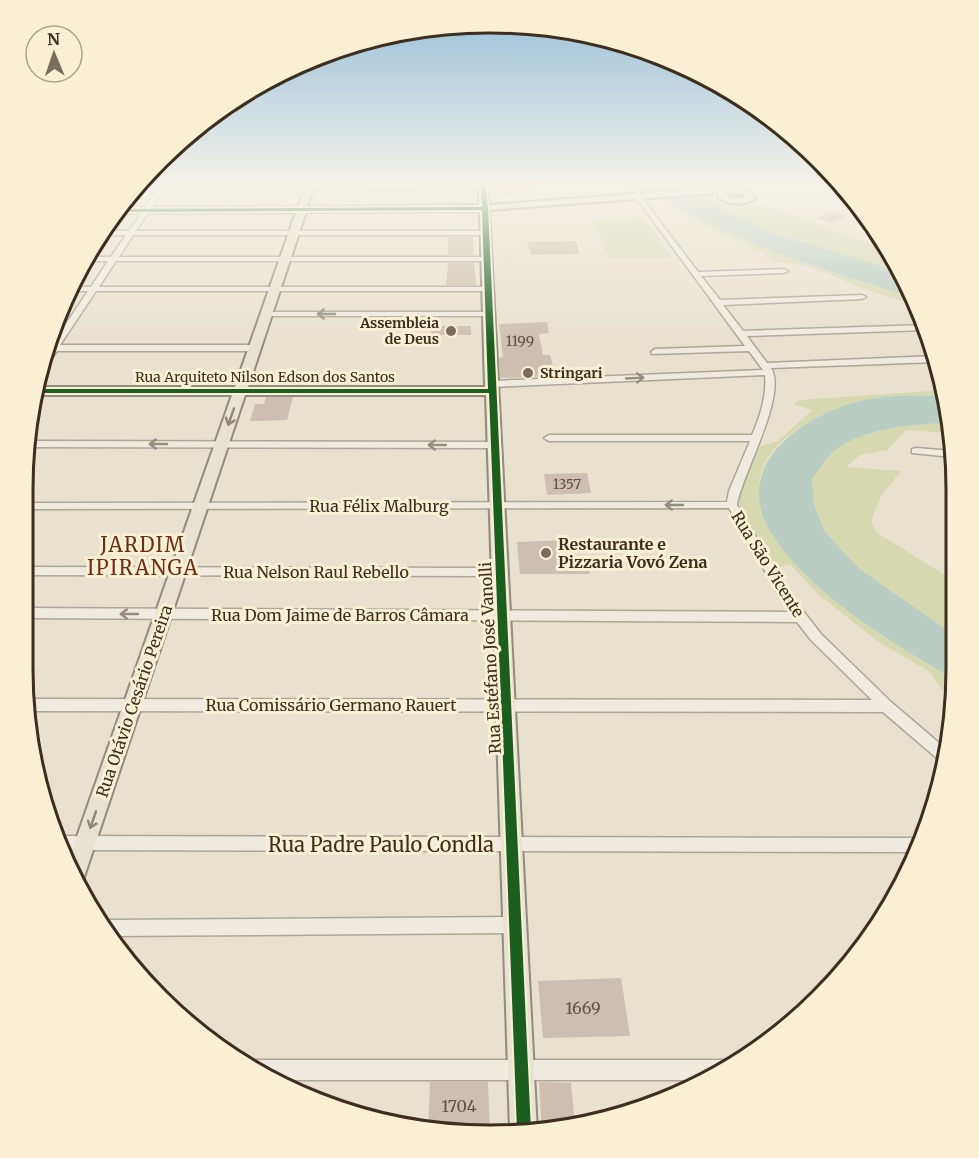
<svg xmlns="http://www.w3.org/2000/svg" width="979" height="1158" viewBox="0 0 979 1158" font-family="Merriweather,serif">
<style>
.green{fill:#d6d9af}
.water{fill:#bacdc2}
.building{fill:#ccbfaf}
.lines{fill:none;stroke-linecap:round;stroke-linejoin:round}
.minor-casing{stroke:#ada697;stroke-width:3}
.major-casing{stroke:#938b7e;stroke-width:4}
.minor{fill:#efebe1;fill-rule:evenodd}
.major{fill:#e7e2d1;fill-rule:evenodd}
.cycleway-casing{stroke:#f9f0d4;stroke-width:4}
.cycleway{fill:#1b5e20;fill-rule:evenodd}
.oneway{stroke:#968c7f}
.oneway2{stroke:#928877}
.poi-dot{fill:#796d5b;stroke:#f9f0d4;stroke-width:2}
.labels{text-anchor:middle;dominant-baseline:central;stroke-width:6;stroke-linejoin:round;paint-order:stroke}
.far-poi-label{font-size:14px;font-weight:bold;fill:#3d2e1d;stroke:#f9f0d4;text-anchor:end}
.number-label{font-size:14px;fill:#615242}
.far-street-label{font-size:14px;fill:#3d2e1d;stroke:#f9f0d4}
.street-label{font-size:16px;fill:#3d2e1d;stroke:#f9f0d4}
.poi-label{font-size:16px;font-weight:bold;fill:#3d2e1d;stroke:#f9f0d4;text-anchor:start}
.near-number-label{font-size:16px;fill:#615242}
.quarter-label{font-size:20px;letter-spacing:1.5px;fill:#6e2f19;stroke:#f9f0d4}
.near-street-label{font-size:20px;fill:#3d2e1d;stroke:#f9f0d4}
.rim{fill:none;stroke:#3d2e1d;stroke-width:3}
</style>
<rect width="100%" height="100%" fill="#e8e1ce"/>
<path class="green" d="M696,196l33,7 43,5 116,42 12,22 -123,-38 -55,-24z
M659,198h6c77,48 162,74 249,99l4,8c-20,-5 -40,-11 -59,-18 -28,-11 -54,-26 -85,-24l-12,-11 -7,-1 -10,-8 -31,-12z
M644,217l27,40 -61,2 -18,-40z
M945,390l2,5c-29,1 -59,-1 -86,6 -39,10 -105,41 -102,90 1,8 7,18 9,26 3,8 5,18 10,25 6,10 16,19 24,27 44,47 99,79 154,112l-2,27 -24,-36 -51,-30 -59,-46 -30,-32 -16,5c-10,-16 -35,-48 -36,-66 -1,-14 14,-44 21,-56l19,-6 34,-31 -18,-6 5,-4z
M950,423l1,10 -45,-3 -18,20 -28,5 -14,12 55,4 -20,25 -10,25 5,11 80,50v54l-95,-66 -36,-38 -11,-27 -2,-26c6,-8 11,-16 17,-23 26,-28 86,-32 121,-33z"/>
<path class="water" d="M646,183h33l43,27 55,24 123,38 14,25c-65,-19 -129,-38 -190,-67 -27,-12 -56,-27 -78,-47z
M947,395l3,28c-35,1 -95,5 -121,33 -6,7 -11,15 -17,23l2,26 11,27 36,38 95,66v45c-64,-39 -133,-78 -179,-139 -52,-71 18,-124 83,-141 28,-7 58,-5 87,-6z"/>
<path class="building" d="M510,183h23l4,10 -44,2 -2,-10z
M830,211l16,5 -14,7 -16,-5z
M448,237h25l1,18h-26z
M576,241l3,13 -48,1 -4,-13z
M448,263h26l2,22h-30z
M547,322l2,11 -10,1 4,21h7l6,21 -56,2 -1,-20 4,-1 -4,-33z
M431,326h40v9h-40z
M266,397h27l-6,23 -37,1 5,-17h9z
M587,473l4,20 -44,2 -3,-21z
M572,540l4,24h12l2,10h-70l-3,-32z
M621,978l9,58 -87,2 -5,-57z
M430,1082h58l2,49h-62z
M539,1082l32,1 4,42 -33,6z"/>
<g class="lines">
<g class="minor-casing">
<path id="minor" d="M163,183l3,3 318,-1 3,2 -3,2 -321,1 -27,41h350l4,2 -4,2h-353l-14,22h368l4,2 -4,2h-371l-17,26h389l4,2 -4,2h-392l-36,54h194l4,3 -4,3h-197l-5,7h-4l4,-13 36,-54h-20l1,-4h22l17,-26h-24l3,-4h24l15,-22h-25l2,-4h26l28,-41h-23l3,-4h22z
M630,183h6l6,15 56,74 86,-3 4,2 -4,2 -83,3 19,24 142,-5 4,2 -4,2 -139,6 20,26 182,-6 1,5 -179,6 20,27 168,-7 1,6 -165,6c17,26 -29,106 -34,137l52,88 32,41 70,68 55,47 -3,13 -4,-2 -56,-48 -855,-1 -1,-12 845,1 -61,-60 -14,-18 -774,-4v-10l768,4 -10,-13 -52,-91 -704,1v-6l702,-1 2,-11 21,-50h-201l-5,-3 5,-3h203c8,-18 15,-40 13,-60l-273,12 -5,-3 5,-3 271,-11 -14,-19 -97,3 -1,-2 4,-3 90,-3 -108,-147z
M263,312h226l4,2 -4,2h-223l-4,-2z
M26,441l469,1 5,3 -5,3 -469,-1z
M916,448l37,3v6l-41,-4v-4z
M24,567l477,1 6,4 -6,4 -477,-1z
M59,836l861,2 3,1 -7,13 -855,-2 -5,-13z
M516,917l6,2 2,6 -2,6 -6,2 -404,3 -10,-15 4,-1z
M256,1060h469l8,5 -27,15h-430l-28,-14z"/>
</g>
<g class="major-casing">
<path id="major" d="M307,183h8l-8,24 172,-2v-22h8l2,22 237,-18 20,2 10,8c-11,10 -26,8 -38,0v-4l-229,17 48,921h-27l-24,-736h-241l-164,491 -2,1 -12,-22 165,-470h-194l1,-8h196l61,-175 -182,1 3,-5 181,-1zM728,193l13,1 5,3 -10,2 -10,-4zM480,211l5,176h-237l58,-175z"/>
</g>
<use href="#minor" class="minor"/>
<use href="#major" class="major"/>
<g class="cycleway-casing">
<path id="cycleway" d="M481,183h4l3,25 43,923h-14l-28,-738h-452l2,-4h449l-6,-179 -367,2 1,-3 366,-2z"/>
</g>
<use href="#cycleway" class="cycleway"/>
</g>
<defs><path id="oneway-shaft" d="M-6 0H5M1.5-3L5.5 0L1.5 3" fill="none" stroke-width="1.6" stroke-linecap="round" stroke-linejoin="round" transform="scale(1.5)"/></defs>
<g class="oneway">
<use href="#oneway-shaft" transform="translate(326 314) rotate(180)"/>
<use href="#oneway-shaft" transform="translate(635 378) rotate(-3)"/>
<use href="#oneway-shaft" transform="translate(158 444) rotate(-180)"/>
<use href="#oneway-shaft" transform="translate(437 445) rotate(-180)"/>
<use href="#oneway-shaft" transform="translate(674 505) rotate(180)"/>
<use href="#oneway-shaft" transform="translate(129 614) rotate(-180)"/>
</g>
<g class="oneway2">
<use href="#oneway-shaft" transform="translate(231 417) rotate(109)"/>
<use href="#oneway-shaft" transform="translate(93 820) rotate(109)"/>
</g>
<linearGradient id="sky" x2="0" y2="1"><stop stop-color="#95bed9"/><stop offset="0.53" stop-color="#f5f2e9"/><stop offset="1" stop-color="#f5f2e9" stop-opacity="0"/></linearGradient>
<rect width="979" height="345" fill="url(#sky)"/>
<g class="poi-dot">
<circle cx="451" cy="331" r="6"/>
<circle cx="528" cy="373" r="6"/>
<circle cx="546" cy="553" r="6"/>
</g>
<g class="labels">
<g class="far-poi-label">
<text x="439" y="323">Assembleia<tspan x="439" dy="16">de Deus</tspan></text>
<text x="540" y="373" text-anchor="start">Stringari</text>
</g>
<g class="number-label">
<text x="520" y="341">1199</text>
<text x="567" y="484">1357</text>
</g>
<g class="far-street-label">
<text x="265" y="377">Rua Arquiteto Nilson Edson dos Santos</text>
</g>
<g class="street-label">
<text x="379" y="506">Rua Félix Malburg</text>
<text transform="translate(768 564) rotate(58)">Rua São Vicente</text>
<text x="316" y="572">Rua Nelson Raul Rebello</text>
<text x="340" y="615">Rua Dom Jaime de Barros Câmara</text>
<text transform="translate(490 658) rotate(-93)">Rua Estéfano José Vanolli</text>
<text transform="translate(134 701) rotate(-71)">Rua Otávio Cesário Pereira</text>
<text x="331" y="705">Rua Comissário Germano Rauert</text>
</g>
<g class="poi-label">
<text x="558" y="544">Restaurante e<tspan x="558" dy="18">Pizzaria Vovó Zena</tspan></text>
</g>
<g class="near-number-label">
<text x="583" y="1008">1669</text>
<text x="459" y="1106">1704</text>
</g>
<g class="quarter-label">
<text x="143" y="544">JARDIM<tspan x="143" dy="23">IPIRANGA</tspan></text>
</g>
<g class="near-street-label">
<text x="381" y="844">Rua Padre Paulo Condla</text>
</g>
</g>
<path d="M0 0H979V1158H0ZM489 33H490A456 456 0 0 1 946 489V669A456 456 0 0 1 490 1125H489A456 456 0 0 1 33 669V489A456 456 0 0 1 489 33Z" fill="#f9f0d4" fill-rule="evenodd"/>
<path class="rim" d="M489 33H490A456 456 0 0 1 946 489V669A456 456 0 0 1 490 1125H489A456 456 0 0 1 33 669V489A456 456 0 0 1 489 33Z"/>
<g transform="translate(54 54) rotate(358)"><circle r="28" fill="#f9f0d4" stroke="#aea28b" stroke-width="1.5"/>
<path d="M0-4.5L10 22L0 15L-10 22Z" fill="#796d5b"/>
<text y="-9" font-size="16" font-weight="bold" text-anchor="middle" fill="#3d2e1d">N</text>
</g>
</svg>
